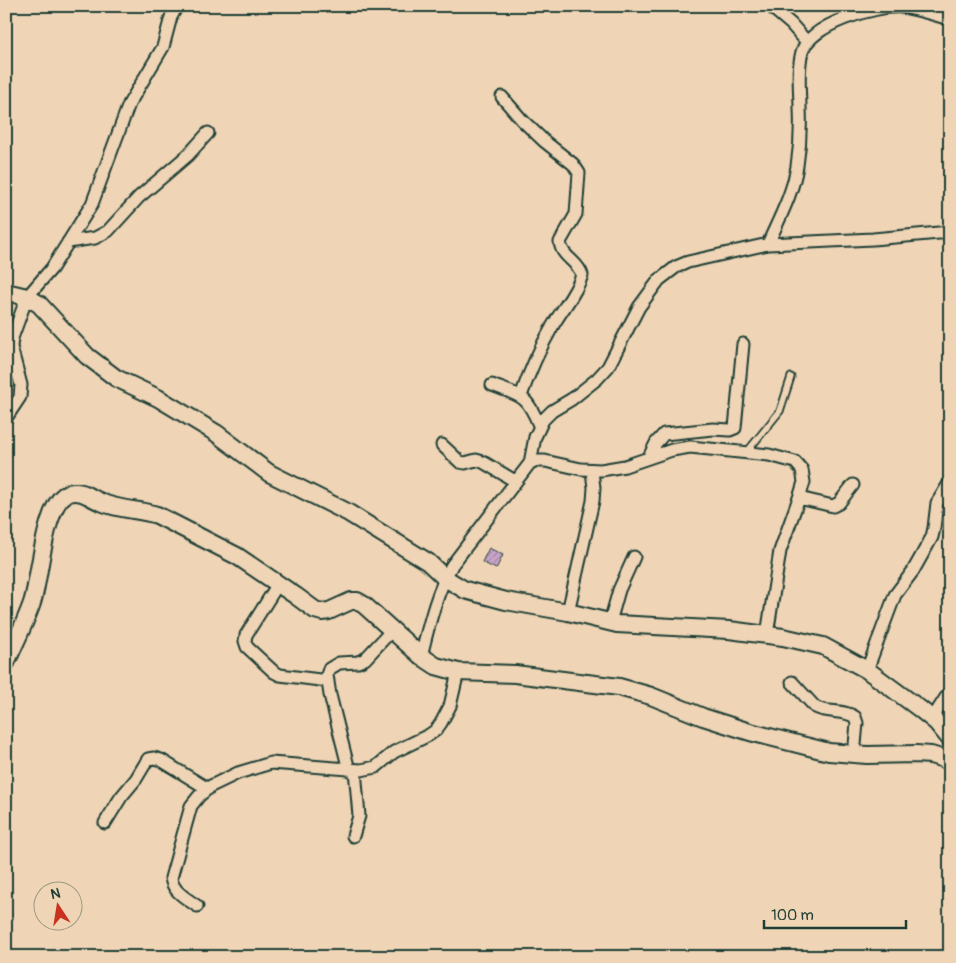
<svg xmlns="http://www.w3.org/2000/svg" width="956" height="963" viewBox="0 0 956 963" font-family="Pangolin,sans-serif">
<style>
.building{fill:url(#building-hatch);stroke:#1f3d34}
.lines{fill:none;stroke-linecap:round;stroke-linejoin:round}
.lane-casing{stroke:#1f3d34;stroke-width:9}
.street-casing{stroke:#1f3d34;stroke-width:15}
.secondary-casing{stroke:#1f3d34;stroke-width:20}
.lane{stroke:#efd5b6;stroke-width:5.5}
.street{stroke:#efd5b6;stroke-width:11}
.secondary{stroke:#efd5b6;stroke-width:16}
</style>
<defs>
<pattern id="building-hatch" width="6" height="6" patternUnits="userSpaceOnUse" patternTransform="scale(1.25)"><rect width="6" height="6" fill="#c9a4cb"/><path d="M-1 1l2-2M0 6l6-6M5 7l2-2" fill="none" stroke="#a387a6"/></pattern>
</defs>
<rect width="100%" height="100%" fill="#efd5b6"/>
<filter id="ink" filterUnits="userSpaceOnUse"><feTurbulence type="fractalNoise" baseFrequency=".02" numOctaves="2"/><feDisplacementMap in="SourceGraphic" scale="10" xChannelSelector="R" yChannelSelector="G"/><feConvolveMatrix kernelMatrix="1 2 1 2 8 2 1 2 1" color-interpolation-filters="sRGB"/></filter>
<g filter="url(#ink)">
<path class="building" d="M489,548l14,7 -7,14 -14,-7z"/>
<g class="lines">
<g class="lane-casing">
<path id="lane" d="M746,453l34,-42 11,-34"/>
</g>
<g class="street-casing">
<path id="street" d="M770,6l21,18 16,18
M502,97l20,23 22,21 29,23 6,9 -3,41 -16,28c2,16 18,19 22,33 -6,20 -22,36 -31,54 -12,21 -22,44 -30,67
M68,242l27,-4 13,-7 31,-34 49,-42 20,-22
M768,244c11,-25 25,-51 29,-78 3,-19 4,-38 3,-57 0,-19 -3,-39 2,-57 8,-28 74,-47 100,-45 16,2 32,8 48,12
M492,385c30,12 34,9 47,40
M6,418l14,-21 1,-12 -10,-38 1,-9 15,-41 25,-29 40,-64 37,-100 34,-57 8,-30 6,-11
M442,445l18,17 5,1 11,-3 7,2 32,19
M649,457l7,-14 8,-9 49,-5 17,1 5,-2 8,-84
M530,463l5,-26 8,-17 9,-9 20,-12 25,-20 11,-12 31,-60 20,-27 17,-13 12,-5 80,-18 105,-5 77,-7
M799,498l34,8 6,-3 14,-18
M278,584l-32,51 -1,6 2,6 27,25 6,3 48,6
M568,612l25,-111 1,-13 -2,-17
M610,622l9,-32 15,-33
M421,656c8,-31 15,-63 31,-91l78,-102 5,-2h10l36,8 20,1 24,-4 47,-16 18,-3 79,8 26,7 7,8 2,12 -4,13 -20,56 -13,84
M867,670l28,-75 18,-24 19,-34 2,-9 3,-25 13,-21
M792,682l23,25c13,7 28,2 40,10l2,6 -3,32
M932,719l18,-28
M349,770l-19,-75 -3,-20 2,-6 10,-6 19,-1 7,-3 28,-30
M105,823l16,-26 15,-18 12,-20 6,-1 7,2 47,29
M353,836l6,-20 -4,-46
M197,906c-11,-8 -24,-14 -26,-28l20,-72 8,-10 12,-10 27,-13 33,-10 90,7 15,-3 18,-15 35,-17 7,-5 5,-7 9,-17 8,-34"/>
</g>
<g class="secondary-casing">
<path id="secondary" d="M6,292l21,5 12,7 48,52 29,22 42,20 58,35 53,40 78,39 81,50 17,16 20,12 41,11 62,11 49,12 112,6 54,7 40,9 44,24 53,39 16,13 14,17
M6,663c9,-20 19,-40 26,-60 8,-23 12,-103 37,-110 13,-4 21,5 32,9 17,8 38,7 56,13l80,41 59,40 19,14 7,2 7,-1 22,-10h6l7,4 57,51 15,10 22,6 57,2 104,13 32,9 52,21 47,15 79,20 38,3 49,-1 15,1 19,6"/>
</g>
<use href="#lane" class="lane"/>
<use href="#street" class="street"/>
<use href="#secondary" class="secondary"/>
</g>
</g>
<rect width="956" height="963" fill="none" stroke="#efd5b6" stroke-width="25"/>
<rect x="12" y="12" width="931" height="938" fill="none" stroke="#1f3d34" stroke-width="2" filter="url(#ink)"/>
<g transform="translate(58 906) rotate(348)"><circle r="24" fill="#efd5b6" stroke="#9c9882"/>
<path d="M0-4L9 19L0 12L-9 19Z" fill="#c8321e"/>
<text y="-8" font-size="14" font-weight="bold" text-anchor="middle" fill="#1f3d34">N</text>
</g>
<path d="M764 920v8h142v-8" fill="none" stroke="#1f3d34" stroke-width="2.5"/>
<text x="771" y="920" font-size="15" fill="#1f3d34" stroke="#efd5b6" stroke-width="4" paint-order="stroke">100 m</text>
</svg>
